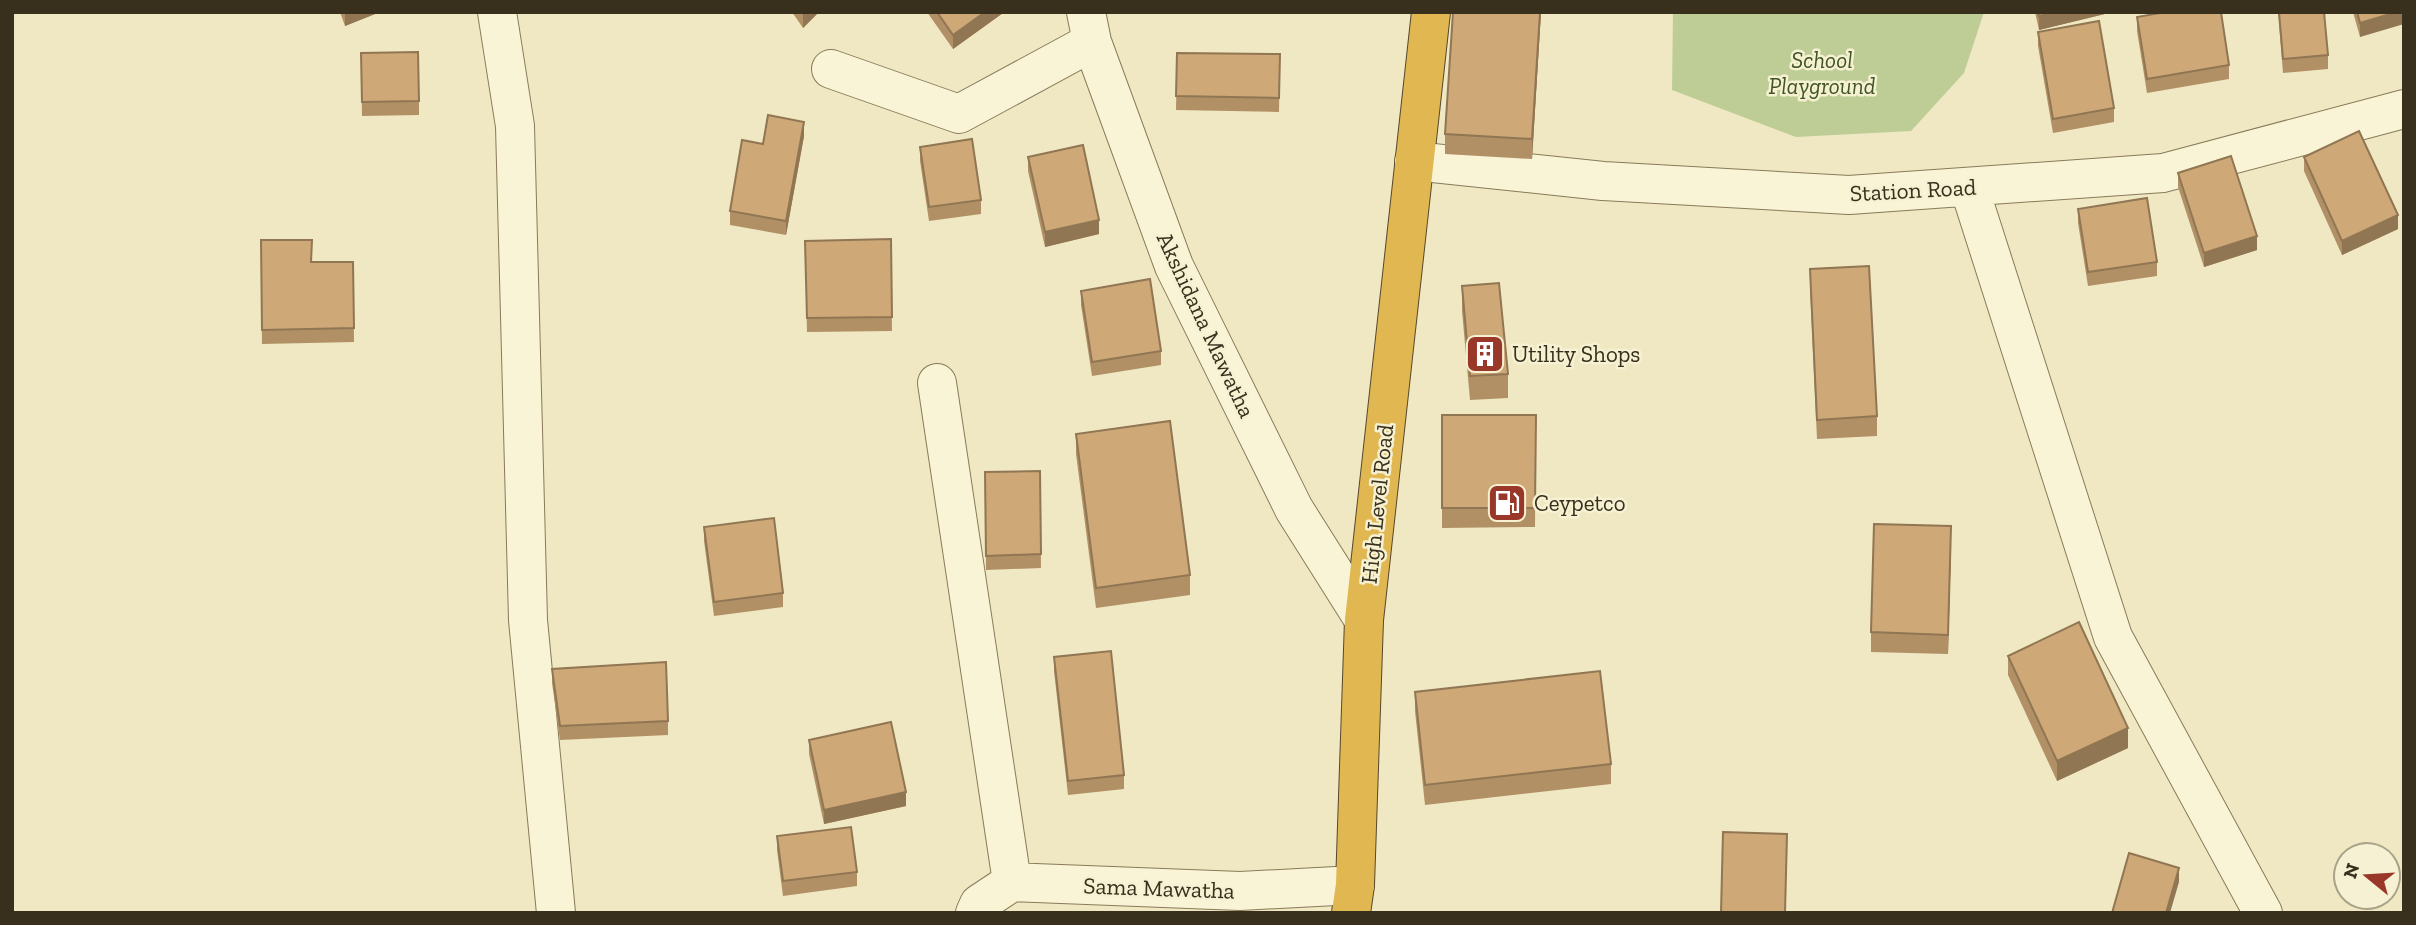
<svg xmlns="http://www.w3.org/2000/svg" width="2416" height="925" viewBox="0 0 2416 925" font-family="'Zilla Slab',serif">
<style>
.green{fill:#becd96}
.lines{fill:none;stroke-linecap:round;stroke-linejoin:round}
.minor-casing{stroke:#897a59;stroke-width:40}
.highway-casing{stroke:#57472d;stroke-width:40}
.minor{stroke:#f9f4d6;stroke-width:38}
.highway{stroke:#e0b751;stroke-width:38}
.wall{fill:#b19066}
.shaded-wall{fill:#907653}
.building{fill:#cea877;stroke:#907653;stroke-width:2}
.labels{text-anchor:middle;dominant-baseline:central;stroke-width:5;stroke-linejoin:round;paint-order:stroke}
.park-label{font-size:23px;font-style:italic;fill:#415524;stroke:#f6f1d2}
.street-label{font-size:23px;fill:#382f1d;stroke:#f6f1d2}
.poi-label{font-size:23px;fill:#382f1d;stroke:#f6f1d2;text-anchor:start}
</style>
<rect width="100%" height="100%" fill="#efe8c2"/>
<path class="green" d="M1673,12h311l-20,61 -53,58 -115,6 -124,-47z"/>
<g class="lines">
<g class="minor-casing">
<path id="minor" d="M497,12l18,114 13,494 28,293
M1086,12l6,30 82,224 120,243 70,111
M831,69l128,45 133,-72
M1414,161l189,20 246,14 314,-22 241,-64
M1969,187l144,450 150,276
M937,383l75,499
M975,913l4,-9 33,-22 228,9 115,-6"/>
</g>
<g class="highway-casing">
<path id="highway" d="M1351,913l4,-28 9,-265 67,-608"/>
</g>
<use href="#minor" class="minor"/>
<use href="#highway" class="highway"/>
</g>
<path class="wall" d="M340,12h40l-35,14z
M792,12h27l-16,16z
M927,12h76v1l-50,36z
M1453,12h88l-9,147 -87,-5v-20z
M2035,12h78l-74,18z
M2278,12h46l4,43v14l-45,4z
M2353,12h51l-44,25z
M2137,17l92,48v14l-82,14 -10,-62z
M2038,32l76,76v14l-61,11 -15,-87z
M361,53l58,48v14l-57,1z
M1177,53l103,1 -1,58 -103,-2z
M804,136l-18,99 -56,-10v-14z
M920,147l61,53v14l-52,7 -9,-60z
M1028,157l71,77 -54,13 -17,-76z
M2304,157l94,72 -56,26 -38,-84z
M2178,173l79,77 -53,17 -26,-80z
M2078,209l79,53v14l-69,10 -10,-63z
M891,239l1,92 -85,1 -2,-91z
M261,240l51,22h41l1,80 -92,2z
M1810,269l67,147v20l-60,3 -7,-150z
M1462,286l46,88v24l-38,2 -8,-89z
M1081,291l80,60v14l-69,11 -11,-71z
M1442,415h94l-1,112 -93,1z
M1076,434l114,141v20l-94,13 -20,-154z
M1040,471l1,97 -55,2 -1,-98z
M704,527l79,66v14l-69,9 -10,-75z
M1951,545l-3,109 -77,-2v-20z
M2008,656l120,92 -71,33 -49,-106z
M1054,657l70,118v14l-56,6 -14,-124z
M552,669l116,52v14l-108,5 -8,-57z
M1415,692l196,72v20l-186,21 -10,-94z
M809,740l97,66 -82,18 -15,-70z
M777,836l80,36v14l-74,10 -6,-46z"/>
<path class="shaded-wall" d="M345,12h35l-35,14z
M803,12h16l-16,16z
M985,12h18v1l-50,36v-14z
M1540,12h1l-9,147v-20z
M2054,12h59l-74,18v-14z
M2397,12h7v12l-44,13v-14z
M804,122v14l-18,99v-14z
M2398,215v14l-56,26v-14z
M1099,220v14l-54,13v-15z
M2257,236v14l-53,17v-14z
M1951,526v19l-3,109v-19z
M2128,728v20l-71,33v-20z
M906,792v14l-82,18v-14z
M2179,868v14l-9,31h-4z"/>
<path class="building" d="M937,12h48l-32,23z
M1453,12h87l-8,127 -87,-5z
M2038,12h16l-15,4z
M2166,12h55l8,53 -82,14 -10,-62z
M2279,12h45l4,43 -45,4z
M2357,12h40l-37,11z
M2099,21l15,87 -61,11 -15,-87z
M418,52l1,49 -57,1 -1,-49z
M1177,53l103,1 -1,44 -103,-2z
M768,115l36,7 -18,99 -56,-10 12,-71 21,4z
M2359,131l39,84 -56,26 -38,-84z
M972,139l9,61 -52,7 -9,-60z
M1083,145l16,75 -54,12 -17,-75z
M2231,156l26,80 -53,17 -26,-80z
M2147,198l10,64 -69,10 -10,-63z
M891,239l1,78 -85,1 -2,-77z
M261,240h51l-1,22h42l1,66 -92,2z
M1869,266l8,150 -60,4 -7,-151z
M1150,279l11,72 -69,11 -11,-71z
M1499,283l9,91 -38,2 -8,-90z
M1442,415h94l-1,93h-93z
M1170,421l20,154 -94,13 -20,-154z
M1040,471l1,83 -55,2 -1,-84z
M774,518l9,75 -69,9 -10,-75z
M1874,524l77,2 -3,109 -77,-3z
M2079,622l49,106 -71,33 -49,-105z
M1111,651l13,124 -56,6 -14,-124z
M666,662l2,59 -108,5 -8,-57z
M1600,671l11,93 -186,21 -10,-93z
M891,722l15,70 -82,18 -15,-70z
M851,827l6,45 -74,9 -6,-45z
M1723,832l64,2 -2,79h-64z
M2129,853l50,15 -13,45h-54z"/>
<defs>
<g id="building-square" transform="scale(2.0125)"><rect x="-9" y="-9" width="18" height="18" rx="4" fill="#993828" stroke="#f6f1d2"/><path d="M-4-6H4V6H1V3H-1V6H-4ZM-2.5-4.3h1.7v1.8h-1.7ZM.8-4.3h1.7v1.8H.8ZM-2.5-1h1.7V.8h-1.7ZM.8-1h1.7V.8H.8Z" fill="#fff"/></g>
<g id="fuel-square" transform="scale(2.0125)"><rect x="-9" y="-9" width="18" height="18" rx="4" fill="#993828" stroke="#f6f1d2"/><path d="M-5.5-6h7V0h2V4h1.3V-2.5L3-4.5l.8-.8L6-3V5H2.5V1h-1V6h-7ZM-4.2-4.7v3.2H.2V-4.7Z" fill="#fff"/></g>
</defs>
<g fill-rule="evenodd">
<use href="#building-square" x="1485" y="354"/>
<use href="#fuel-square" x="1507" y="503"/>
</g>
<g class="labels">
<g class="park-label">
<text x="1822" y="60">School<tspan x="1822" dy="26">Playground</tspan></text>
</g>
<g class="street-label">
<text transform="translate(1913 190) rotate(-3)">Station Road</text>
<text transform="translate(1206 325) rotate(65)">Akshidana Mawatha</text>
<text transform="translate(1377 504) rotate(-84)">High Level Road</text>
<text transform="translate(1159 888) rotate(2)">Sama Mawatha</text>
</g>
<g class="poi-label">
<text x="1512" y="354">Utility Shops</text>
<text x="1534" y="503">Ceypetco</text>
</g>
</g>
<rect width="2416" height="925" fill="none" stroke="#382f1d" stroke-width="28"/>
<g transform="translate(2367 876) rotate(288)"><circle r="33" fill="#f6f1d2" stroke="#aaa38a" stroke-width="2"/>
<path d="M0-5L12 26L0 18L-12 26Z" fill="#993828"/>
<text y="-10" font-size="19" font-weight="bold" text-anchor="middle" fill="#382f1d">N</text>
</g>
</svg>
